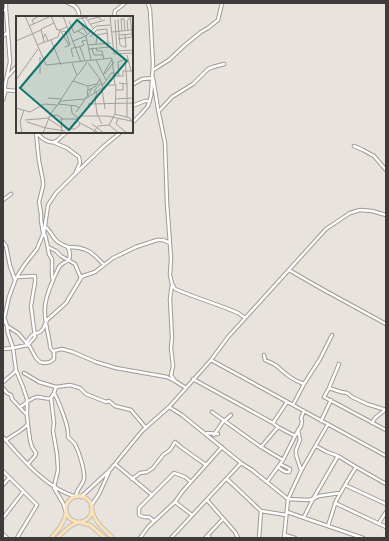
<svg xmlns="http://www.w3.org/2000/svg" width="389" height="541" viewBox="0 0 389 541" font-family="Raleway,sans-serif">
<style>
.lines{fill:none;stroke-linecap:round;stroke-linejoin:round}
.minor-casing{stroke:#9e9a94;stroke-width:4.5}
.major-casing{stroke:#c1c1c0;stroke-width:5}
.minor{stroke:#fff;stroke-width:2.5}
.major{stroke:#fee2b4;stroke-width:3}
.inset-road{fill:none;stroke:#a4a09b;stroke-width:1}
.view{fill:#0f766e;fill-opacity:0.15;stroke:#0f766e;stroke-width:2}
.inset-edge{fill:none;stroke:#3e3c3a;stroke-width:2}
</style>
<rect width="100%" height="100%" fill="#e8e3dc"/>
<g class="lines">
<g class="minor-casing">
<path id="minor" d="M68,3c7,2 12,6 11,14
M3,11l3,-2v-6
M114,17l1,-6 10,-8
M3,36l5,-4
M153,70l16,-10 16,-15 16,-13 7,-4 10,-8 4,-17
M8,76l9,-10
M132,85l10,-6 11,-1 5,31 7,34 2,60 4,55 -1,17 2,9 3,5 15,6 36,13 12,5 7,5
M3,89l2,3 -2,8
M5,90l12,1
M5,92v-7l5,-23 -4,-53
M132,106l13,-5h5
M159,111l13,-14 21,-13 15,-15 5,-2 11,-3
M132,123l9,-9 7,-8 3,-10 2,-32 -3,-54 -2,-7
M36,132l3,29 4,20v5l-4,16 2,12v6l2,13 2,2 2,8 2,11 3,5v16l1,6
M38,134c5,6 15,12 21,5 3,-3 5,-5 8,-7
M53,142l14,6 12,9 1,6 -4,9
M354,146l9,4 11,6 12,14
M3,200l8,-6
M3,242l3,4 4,20 5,14
M68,247c19,0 24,5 36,18
M289,270l33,19 64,35
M81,278l2,-2 12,-4 18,-14 23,-11 21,-7h6l7,3
M172,284l-2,15 2,39 -1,10 2,18 -2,9 4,6 11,7
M5,320l2,6 11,7 12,14 6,11 4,4 4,1 6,-1 4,-3v-7c-6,-5 -3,-6 -5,-13 -2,-10 -5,-21 -4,-31 0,-10 8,-29 13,-39 2,-6 8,-6 11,-10 2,-4 0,-9 -1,-12 -15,-6 -12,-8 -21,-19h-2
M3,324l6,-27 7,-19 9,-14 12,-15 7,-17 4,-27 8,-12 20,-20 28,-27 17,-14
M26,343l6,-8 8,-3 3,-3 4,-9 19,-17 15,-25 -6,-14 -14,-8 -5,-5 -8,-4
M3,349l10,-1 -5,-15 -1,-7
M53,351l9,-2 11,3 23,10 20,6 51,9 8,4
M264,355l1,5c4,2 11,4 14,8 8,7 15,13 25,16l-11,21
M211,360l175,96
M339,364l-10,24 -5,9 62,33
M24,373l15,9 17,5 14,-2 10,3 6,6 20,8 3,-1 6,5 16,4 15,18
M193,379l80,44
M3,382l13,-11
M304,384l16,-25 12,-24
M56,387l-2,6c4,6 5,11 8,18 3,9 7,17 6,26 3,3 5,5 7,7 4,8 10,26 9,35 -1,6 -7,9 -8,17
M3,388l4,5 4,2 1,4 15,16
M329,388l12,4 6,1 5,4 15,7 19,6
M20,407c6,-3 11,-10 18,-10 5,0 8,3 13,1
M169,407l13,8 59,48 11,7 36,29 20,1 5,-1 6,-3 21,-3
M212,412l49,35
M321,421l10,-21
M372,423l3,-5 10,-8
M278,427l17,9 -12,24
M298,430l2,10 -4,10v5l5,15
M207,433l11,1
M214,435l8,-12 9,-8
M295,436l6,-10 1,-5 -1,-3 3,-7
M3,437c19,22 45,53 74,60
M6,440c7,-5 16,-9 22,-16l-1,-8v-17l-4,-12 -7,-17 -3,-22 15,-3 7,-8 -4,-31 4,-24v-6l-18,1
M316,446l11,6 11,4
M28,464l7,-8 1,-3 -4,-6 -2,-7 -2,-15
M115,464l37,31 22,-22 11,4 6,5
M278,467c3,2 7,6 11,5l1,-3 -10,-5
M3,471l34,34 -20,33
M132,479l8,-6 7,-1 6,-4 10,-13 7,-5 5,-8 7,6 24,17
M227,479l34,32 25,4
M267,482l16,-22 -22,-13 17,-20 -5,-4 14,-21
M3,485l6,-7
M345,485l41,19
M54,487l4,-17 -1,-16 -4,-23 1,-8 -3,-25 3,-5
M54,488l9,15 3,9
M152,495l-13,13v7l5,2h5l5,4
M81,497l29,-27 32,-39 27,-24 42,-47 17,-23 98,-108 24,-16 10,-3 12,1 14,4
M207,500l28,32 3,6
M175,502l17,13
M335,503l51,24
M91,506l8,-12 10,-22
M287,512l76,26
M304,517l9,-18 25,-43 18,11
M3,518l20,-26
M379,523l7,-11
M328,526l8,-25 9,-16 11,-18 30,17
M3,534l4,4
M208,535l2,3
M285,535l10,3
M140,538l8,-11 27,-25 7,-10 40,-45
M171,538l70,-75
M205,538l18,-19
M259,538l2,-27
M284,538l4,-39 13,-28 27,-47"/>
</g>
<g class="major-casing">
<path id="major" d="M66 509a13 13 0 1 1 26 0a13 13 0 1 1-26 0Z
M92,511c3,12 13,19 21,27
M51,538c7,-7 13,-14 15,-25
M57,538l12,-11 9,-5 12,3 15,13"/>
</g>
<use href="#minor" class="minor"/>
<use href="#major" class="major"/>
</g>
<g transform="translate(16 16)">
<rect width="117" height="117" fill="#e8e3dc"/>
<path class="inset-road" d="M9,0l21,49 66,-7M35,0l6,14M47,0l18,46M65,0l9,16M73,0l-3,2 7,10M94,0l4,38 19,-1M114,0l3,27M71,1l-9,2 9,15M102,3l1,16 13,-1M105,3h3l1,11M105,3l1,12M72,4l11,-3 2,3M99,4l2,31 16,-1M53,5l5,12 9,-5M18,8l-2,-4 7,-4M75,8l14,-4M13,10l22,-10M51,11l-7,3 9,15M112,14l-1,-9 3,-3M46,15l4,1 4,13 -5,2M62,15l8,5 5,24M96,16l19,-2M103,19l1,10 4,2h2l-1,-12M74,21l7,-7 10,-1 1,14M27,22l2,-4 3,7M102,23l14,-2M35,24l10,25M0,25l25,-11M57,25l13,-5 10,-10 14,-1M28,26l-3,-13 13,-6M80,28l1,-9 10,-2M21,29l21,-8 2,-7 -4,-1M72,29l23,-2M64,31l5,14M59,32l9,-3 -2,-4 5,-1M80,32l1,3h5l2,8M73,33l20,-2M76,33l2,6h9M111,39l4,16M57,41l-2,-8 4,-2M80,44l10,20M56,47l5,12 -19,29 19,2 2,2 -3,4M72,47l12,16M24,58v-17M89,58l9,-12M62,59l9,-13M87,59l9,-16M99,60h8v-5h3l1,13 -8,-1M103,60l-1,-14 7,-3 1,12h7M0,64l22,-31M57,65l15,5M100,68l-1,30 -6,11 10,8M86,73l3,20M72,74v-4l9,-2M100,74h7v-7M81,77l-3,-2 6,-7h4l7,-11h4M81,77l-2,5 2,16 5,10M72,80l-1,-5 9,-5 4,-7 3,9M32,82l13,1M99,83l18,-1M72,88l45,-1M55,89l1,8 6,5M0,92l14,4 14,-8 13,1M63,92l13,-19M99,98l15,4 3,6M34,100l7,-1 6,4M111,101v-33M33,103l13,9M102,103l-2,5 11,9M9,104l24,-2M11,106l19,6M64,107l19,10M76,108l12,9M30,112l19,3M52,113h7l5,-4 -2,-5 2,-4h27l24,5M6,117l-2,-11 4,-12M27,117l8,-20 10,-12 24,-2 22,-14h8l-3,-26M46,117l-1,-14h16M77,117l5,-7 11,-1"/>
<path class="view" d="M61,4l50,41 -58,69 -49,-42z"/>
<rect width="117" height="117" class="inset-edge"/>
</g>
<rect width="389" height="541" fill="none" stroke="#3e3c3a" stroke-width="8"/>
</svg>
